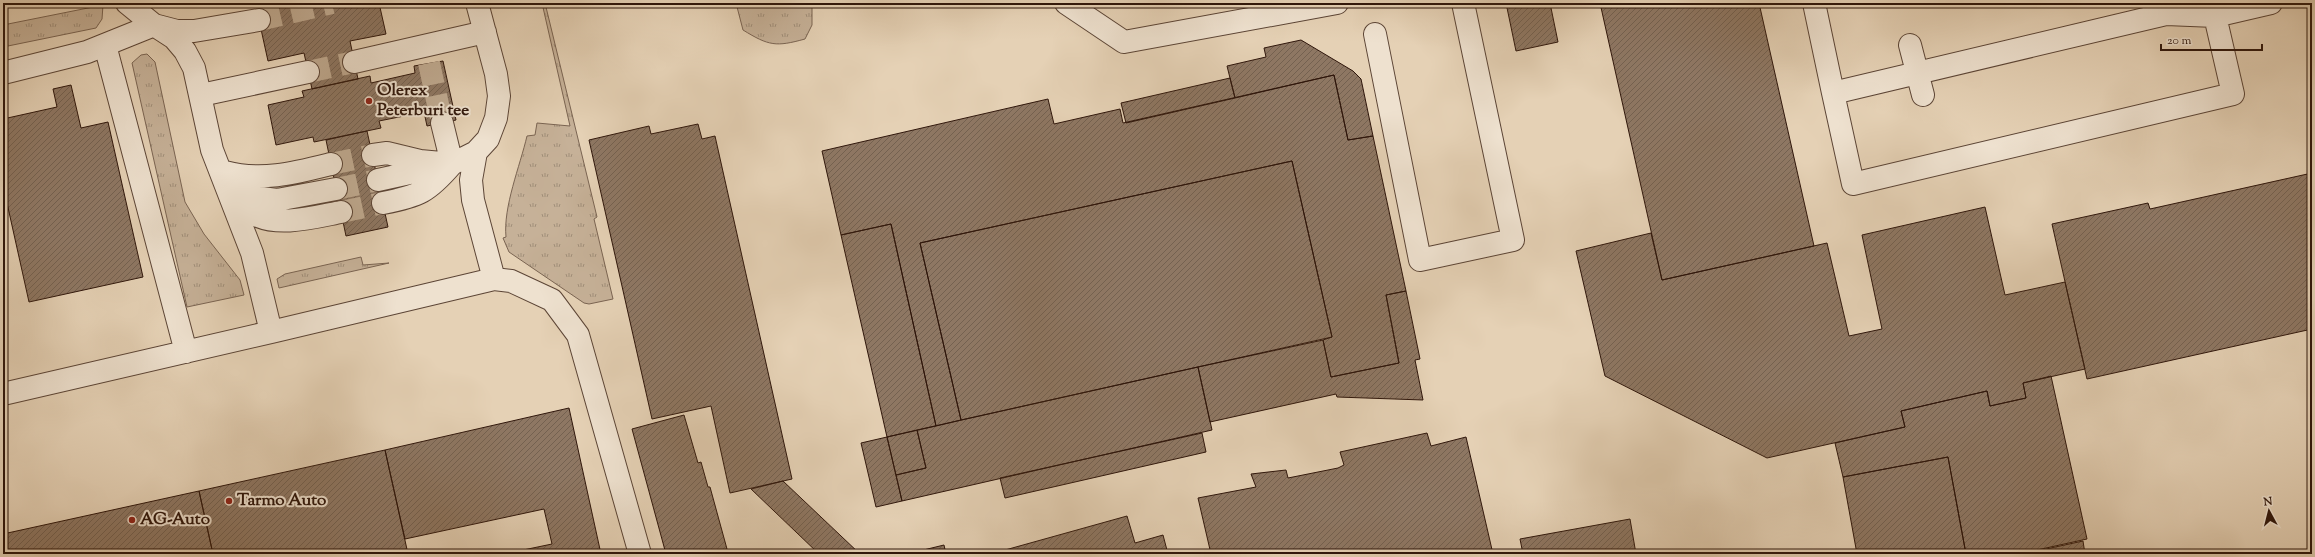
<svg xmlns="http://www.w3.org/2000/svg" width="2315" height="557" viewBox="0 0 2315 557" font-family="'Sorts Mill Goudy',serif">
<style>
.grass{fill:url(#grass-tufts);stroke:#7a6452}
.building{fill:url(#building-hatch);stroke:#2f160b}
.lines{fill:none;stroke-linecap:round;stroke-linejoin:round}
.minor-tunnel{stroke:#c1ac93;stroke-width:22;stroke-dasharray:22 11;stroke-linecap:butt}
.minor-casing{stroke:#5c4536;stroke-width:24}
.minor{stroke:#eee1cf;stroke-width:22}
.poi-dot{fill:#8f2418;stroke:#eee1cf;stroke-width:1.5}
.labels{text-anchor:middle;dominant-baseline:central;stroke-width:4;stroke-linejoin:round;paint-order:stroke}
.poi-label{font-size:17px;font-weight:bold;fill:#2f160b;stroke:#eee1cf;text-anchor:start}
</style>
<defs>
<pattern id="grass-tufts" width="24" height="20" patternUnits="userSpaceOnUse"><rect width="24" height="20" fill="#c6b198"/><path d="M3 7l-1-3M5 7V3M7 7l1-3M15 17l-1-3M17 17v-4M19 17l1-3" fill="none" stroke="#a18f7a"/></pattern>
<pattern id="building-hatch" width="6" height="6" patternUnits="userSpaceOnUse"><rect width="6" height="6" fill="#8e7763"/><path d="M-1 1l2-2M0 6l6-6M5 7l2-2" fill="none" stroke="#746150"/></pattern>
</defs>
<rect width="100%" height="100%" fill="#e5d1b5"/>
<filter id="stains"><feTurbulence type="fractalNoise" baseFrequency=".005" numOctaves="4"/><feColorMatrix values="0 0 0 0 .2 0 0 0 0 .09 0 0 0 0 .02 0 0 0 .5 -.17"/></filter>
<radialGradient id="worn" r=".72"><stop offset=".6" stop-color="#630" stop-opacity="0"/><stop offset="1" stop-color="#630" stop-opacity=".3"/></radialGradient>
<path class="grass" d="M542,3h3l52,214 -3,2 19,80 -24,5 -5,-1 -75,-51 -6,-14 3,-1c-3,-30 14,-71 21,-101l8,-1 2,-12 33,3z
M736,3h76v22l-7,14c-29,8 -36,7 -62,-9z
M103,5l-1,14 -6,9 -93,19v-22z
M147,54l8,8 30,140 19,32 36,46 4,15 -57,12 -55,-244 9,-8z
M361,257l2,8 26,-2 -110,25 -2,-9 8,-5z"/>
<path class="building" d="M293,3h86l7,31 -36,7 8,38 -46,10 -8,-36 -36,8 -11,-50z
M1506,3h44l8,39 -42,9z
M1600,3h159l55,243 -152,34z
M1301,40l52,31 8,8 12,57 -25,4 -14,-65 -99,23 -8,-32 39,-9 -2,-9z
M443,61l13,59 -29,6 -3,-14 -45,9 2,7 -67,14 -1,-5 -37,8 -8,-40 36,-8 -2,-6 68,-15 1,7 44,-10 -1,-7z
M1334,75l14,65 25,-4 33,155 -20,4 13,68 -68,14 -8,-37 9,-3 -40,-176 -372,82 41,177 -25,6 -45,-202 -50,11 -19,-84 226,-52 6,25 66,-15 3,14z
M1230,78l5,20 -109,25 -5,-20z
M71,85l10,43 27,-6 35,155 -114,25 -26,-117v-66l54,-12 -4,-18z
M698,124l4,15 13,-3 77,343 -62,14 -19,-87 -59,13 -63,-279 60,-14 2,8z
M367,131l21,96 -42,9 -20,-96z
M1292,161l40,176 -371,83 -41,-177z
M2312,173v156l-225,50 -35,-155 96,-21 2,6z
M1985,207l20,88 60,-13 20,87 -62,14 3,15 -36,8 -3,-15 -86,20 4,16 -138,31 -162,-82 -29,-125 75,-18 11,47 165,-37 22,93 33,-7 -20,-94z
M891,224l45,202 -49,11 -46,-202z
M1406,291l14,68 -5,1 8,40 -86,-3 -1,-3 -126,28 -12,-55 125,-27 8,37 68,-14 -13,-68z
M1198,367l14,63 -310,71 -6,-26 30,-7 -9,-38z
M2051,376l36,163 -68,15h-53l-18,-97 -105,20 -8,-34 70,-16 -4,-16 86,-20 3,15 36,-8 -3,-15z
M569,408l32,146h-97l48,-10 -8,-35 -139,30 -20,-89z
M684,415l14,48 3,-1 7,25h2l17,62 -19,5h-42l-34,-125z
M917,430l9,38 -30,7 -9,-38z
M1202,433l4,19 -201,46 -5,-20z
M1427,433l4,13 35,-9 27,117h-282l-13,-56 58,-11 -5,-13 35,-4 2,8 50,-10 6,-3 -4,-13z
M887,437l15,64 -26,6 -15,-64z
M385,450l23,104h-195l-14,-63z
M1948,457l18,97h-109l-14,-77z
M783,481l77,73h-41l-68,-65z
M199,491l14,63h-210v-20z
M1127,516l8,27 28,-8 5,19h-169l-1,-2z
M1630,519l6,35h-113l-3,-15z
M2083,541l2,13h-62z
M944,545l2,9h-39z"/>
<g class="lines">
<path class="minor-tunnel" d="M259,20l73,-17
M429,63l13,60
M308,72l46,-10
M331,164l42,-9
M336,189l42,-9
M341,212l42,-9"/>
<g class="minor-casing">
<path id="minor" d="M127,3l27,22 20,13 11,13 9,17 18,82 40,103 19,79 223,-53
M477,3l19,71 3,22 -3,22 -8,21 -12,13 -5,28 2,20 21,79 17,2 41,19 26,35 62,219
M1066,3l58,39 213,-39
M1814,3l19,90 333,-79 -2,-11
M2166,14l49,2 56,-13
M1375,34l45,226 93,-20 -50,-237
M105,45l81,307
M1910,45l13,50
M354,62l131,-30
M3,73l84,-21 67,-27 23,6h17l65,-11
M1833,93l20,91 380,-90 -18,-78
M201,95l107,-23
M442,123l10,41
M373,155l14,-2 33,8 32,3 24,-12
M225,172c36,10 70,1 106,-8
M378,180l59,-13
M235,182l18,15 24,3 59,-11
M235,190c4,7 10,19 17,23 24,15 63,4 89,-1
M383,203c36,-7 45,-11 69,-39
M3,394l268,-62"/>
</g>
<use href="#minor" class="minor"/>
</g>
<g class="poi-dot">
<circle cx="369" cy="101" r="4"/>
<circle cx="229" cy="501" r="4"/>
<circle cx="132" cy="520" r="4"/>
</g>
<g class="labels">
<g class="poi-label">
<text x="377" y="91">Olerex<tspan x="377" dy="20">Peterburi tee</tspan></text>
<text x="237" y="501">Tarmo Auto</text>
<text x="140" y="520">AG-Auto</text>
</g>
</g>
<rect width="2315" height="557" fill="none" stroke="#e5d1b5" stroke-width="16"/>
<rect x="4" y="4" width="2307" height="549" fill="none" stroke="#2f160b" stroke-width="2"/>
<rect x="8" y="8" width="2299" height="541" fill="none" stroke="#2f160b"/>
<g transform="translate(2269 511) rotate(353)" stroke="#eee1cf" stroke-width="3" paint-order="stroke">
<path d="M0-3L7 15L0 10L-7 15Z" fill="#2f160b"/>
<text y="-6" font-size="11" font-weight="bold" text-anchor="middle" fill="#2f160b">N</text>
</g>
<path d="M2161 44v6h101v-6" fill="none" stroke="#2f160b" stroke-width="2"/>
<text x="2167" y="44" font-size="12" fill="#2f160b" stroke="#eee1cf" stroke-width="3" paint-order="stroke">20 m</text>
<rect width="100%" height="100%" filter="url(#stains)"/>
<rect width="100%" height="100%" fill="url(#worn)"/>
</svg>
